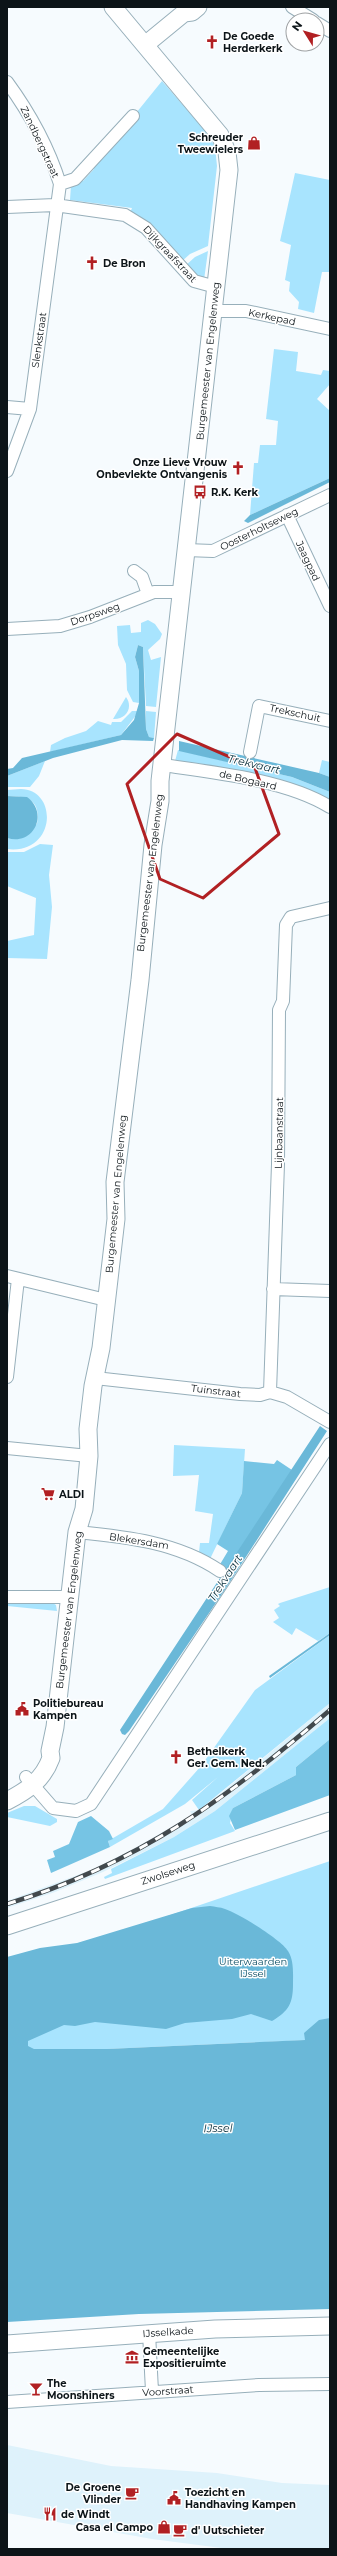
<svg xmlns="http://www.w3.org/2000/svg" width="337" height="2556" viewBox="0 0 337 2556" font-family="Montserrat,sans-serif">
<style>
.built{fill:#def2fb}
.green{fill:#a8e4fe}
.forest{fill:#76c4e4}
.water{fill:#6ab8d8}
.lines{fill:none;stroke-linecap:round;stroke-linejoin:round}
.street-casing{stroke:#97afba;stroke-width:14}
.secondary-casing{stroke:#97afba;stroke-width:19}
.street{stroke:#fff;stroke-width:12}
.secondary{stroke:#fff;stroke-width:17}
.rail-casing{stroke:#42494d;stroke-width:4.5}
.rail{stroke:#fff;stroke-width:3;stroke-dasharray:9;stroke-linecap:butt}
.marked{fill:none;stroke:#b12023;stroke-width:3;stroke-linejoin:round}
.labels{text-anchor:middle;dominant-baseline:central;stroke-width:3;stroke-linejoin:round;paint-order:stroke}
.poi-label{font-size:10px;font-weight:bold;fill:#0c1418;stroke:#fff;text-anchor:start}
.street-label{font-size:10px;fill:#0c1418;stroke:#fff}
.park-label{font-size:10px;fill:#0a4d64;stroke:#fff}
.water-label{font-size:11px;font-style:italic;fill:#082e3b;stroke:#fff}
</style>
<rect width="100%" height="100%" fill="#f6fbfe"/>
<path class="built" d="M330,1703v15l-115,93 -41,26 -71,35 -48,20 -48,16v-7l87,-32 45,-23 53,-31 -2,-4 9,-1 22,-17z
M7,2445l104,21 106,7 65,10 48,2v64h-101l-77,-10 -145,-26z"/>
<path class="green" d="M162,81l40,46 13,19 2,20 -9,80 -18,8 -9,8 -51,-49 2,-5 -62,-8 1,-15 7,-5 5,1 11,-12v-4z
M295,173l35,7v92h-8l-8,41 -16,-4 1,-7 -10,-11 1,-9 -5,-2 6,-35 -11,-4z
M208,251l-4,29h-2l-17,-14 10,-9z
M274,349l24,3 -2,19 25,4 2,-5 7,1v13l-13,15 13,12v67l-80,37 4,-52h4l2,-18h16l2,-24 -12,-2z
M148,620l7,4 7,10 -2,5 -12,11 3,10 10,-3 -5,50 -10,-1 -3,-59 -5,-2 -3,12 4,14v32l-6,-1 -6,-12 -1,-26 -8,-19 -1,-19 13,-1 1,8 10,-1v-9z
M126,697c8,11 -1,23 -13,22z
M132,711h6l-1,3 -16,21 -71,17 1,-7 14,-7 21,-7 12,-10 13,4 1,-3h9z
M146,711l10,1 -2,26 -5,-1 -3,-8z
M178,750l114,27 38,15v9l-155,-40z
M322,760l8,2v15l-11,-4z
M45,761l-6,15 -9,11h-23v-11z
M21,789c38,1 35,66 -14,60v-11l5,1 25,-15c4,-24 -9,-28 -30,-28v-6z
M40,844l13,1 -4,30 3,32 -5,52 -40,-1v-17l27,-6 2,-37 -29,-12v-34h17z
M174,1445l71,4 -3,44 -32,66 -11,-7 1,-9h9l4,-29 -18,-3 4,-36 -26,1z
M330,1587v46l-12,8 -22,-13 -4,7 -19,-13 6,-4 -5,-8 6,-4 -2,-2 2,-1z
M51,1602l5,3 1,6 -50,-5v-3z
M330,1635v68l-131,107 -7,-10 26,-23 -33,27 -75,43 -2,-6 55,-32 38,-43 54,-76z
M330,1718v21l-34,28v8l-63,33 -3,15 5,8 -130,48 -1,-2 8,-4 -1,-4 63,-32 41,-26z
M24,1806h11l22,13v3l-7,4 -43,-9v-4z
M330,1861v178l-223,10h-100l65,-104 78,-23z"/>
<path class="forest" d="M277,1460l15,10 -66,101 -7,-5 9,-15 -11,-7 25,-51 2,-32 30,3z
M330,1739v56l-95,35 -6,-14 4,-8 63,-33v-8z
M91,1816l18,15 4,8 -5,2 2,6 -59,26 -4,-13 8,-3 -2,-6 16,-7 9,-22z"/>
<path class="water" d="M330,478v4l-82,41 -4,-2 6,-6z
M138,645l5,2 3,82 3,8 5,1 -1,3 -31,-1 -69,18 -46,18v-7l6,-1 9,-10 99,-23 13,-15 5,-17v-32l-4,-14z
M179,741l140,32 11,4v15l-38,-15 -113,-26z
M7,796l20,1c22,16 7,49 -20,41z
M320,1426l7,5 -103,160 -95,140 -4,4 -3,-1 -2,-4z
M330,1633v2l-60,43 -1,-2z
M210,1906c5,1 10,1 15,3 13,4 57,31 63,42 6,9 5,22 5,33 0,19 -4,27 -21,37l-21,-7 -19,5 -47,4 -19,6 -71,-7 -20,4 -11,-1 -36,16v5l6,3h73l198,-9 -1,-7 15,-13 11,-2v291l-191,5 -132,8v-365l33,-9 37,-5 115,-35z"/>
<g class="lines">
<g class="street-casing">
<path id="street" d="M292,7l21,13
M317,23l13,8
M7,82c22,30 42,67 53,102l-30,225 -23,62
M60,184l15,-5 58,-63
M7,207l48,-2 70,10 21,13 48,53 22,6
M213,311h33l84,18
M7,407l23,2
M287,515l43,91
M186,550l27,1 117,-56
M134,571l8,6 6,17
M7,629l53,-3 30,-9 64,-25h27
M250,752l9,-46 71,15
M162,765c50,7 125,15 168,42
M7,1276l99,24
M273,1289l57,2
M7,1377l11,-98
M95,1378l145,16 20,1 10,-3 17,5 43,25
M270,1392l8,-228 1,-154 4,-9 3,-76 5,-8 39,-9
M7,1448l82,8
M77,1532c50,5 100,10 143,39
M7,1597h62
M26,1777l27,31 23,3 15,-7 239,-360
M149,2333l3,58
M7,2402l252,-17 71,-1"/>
</g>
<g class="secondary-casing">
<path id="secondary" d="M145,45l39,-32 8,-1 6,-5
M7,1801c21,-11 36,-21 44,-43l-1,-7 5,-24 22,-195 7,-23 5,-53 -1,-27 5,-43 8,-38 15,-129 -1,-37 25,-202 13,-135 7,-44v-20l69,-611 -2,-18 -7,-17 -107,-128
M7,1926l323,-105
M7,2344l208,-15 115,-3"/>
</g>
<use href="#street" class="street"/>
<use href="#secondary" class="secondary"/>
<g class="rail-casing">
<path id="rail" d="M7,1904c131,-40 221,-106 323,-194"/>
</g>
<use href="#rail" class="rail"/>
</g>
<path class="marked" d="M177,734l78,34 24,66 -76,64 -43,-19 -33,-95z"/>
<defs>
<g id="church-bare" transform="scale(1.08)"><path d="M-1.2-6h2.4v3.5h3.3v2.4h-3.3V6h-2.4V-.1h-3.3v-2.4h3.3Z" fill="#b12023" stroke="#fff" stroke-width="2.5" paint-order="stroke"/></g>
<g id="shop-bare" transform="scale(1.08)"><path d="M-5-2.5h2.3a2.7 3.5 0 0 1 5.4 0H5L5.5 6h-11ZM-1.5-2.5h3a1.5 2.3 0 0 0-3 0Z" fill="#b12023" stroke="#fff" stroke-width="2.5" paint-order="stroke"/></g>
<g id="bus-bare" transform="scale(1.08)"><path d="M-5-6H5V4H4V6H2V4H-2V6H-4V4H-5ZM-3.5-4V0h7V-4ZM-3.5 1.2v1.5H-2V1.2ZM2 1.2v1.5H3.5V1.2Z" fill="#b12023" stroke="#fff" stroke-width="2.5" paint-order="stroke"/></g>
<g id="supermarket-bare" transform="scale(1.08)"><path d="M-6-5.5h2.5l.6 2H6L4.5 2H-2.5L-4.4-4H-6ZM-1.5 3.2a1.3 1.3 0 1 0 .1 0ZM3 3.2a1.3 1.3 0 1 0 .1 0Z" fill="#b12023" stroke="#fff" stroke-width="2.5" paint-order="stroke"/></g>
<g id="civic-bare" transform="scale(1.08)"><path d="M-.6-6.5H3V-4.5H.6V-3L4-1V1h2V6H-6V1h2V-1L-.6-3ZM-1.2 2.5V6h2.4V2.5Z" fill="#b12023" stroke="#fff" stroke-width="2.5" paint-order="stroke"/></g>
<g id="museum-bare" transform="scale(1.08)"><path d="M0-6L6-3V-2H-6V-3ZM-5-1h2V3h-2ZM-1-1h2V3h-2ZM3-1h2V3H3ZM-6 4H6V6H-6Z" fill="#b12023" stroke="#fff" stroke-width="2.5" paint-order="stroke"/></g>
<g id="bar-bare" transform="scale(1.08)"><path d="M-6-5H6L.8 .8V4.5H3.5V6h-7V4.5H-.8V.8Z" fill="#b12023" stroke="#fff" stroke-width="2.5" paint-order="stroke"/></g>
<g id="cafe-bare" transform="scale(1.08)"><path d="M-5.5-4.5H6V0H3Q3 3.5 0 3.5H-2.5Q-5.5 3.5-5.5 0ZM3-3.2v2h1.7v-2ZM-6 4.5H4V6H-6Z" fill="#b12023" stroke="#fff" stroke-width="2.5" paint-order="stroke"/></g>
<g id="restaurant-bare" transform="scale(1.08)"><path d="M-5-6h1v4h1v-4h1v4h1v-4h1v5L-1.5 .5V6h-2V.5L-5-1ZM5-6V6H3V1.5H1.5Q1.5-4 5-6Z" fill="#b12023" stroke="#fff" stroke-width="2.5" paint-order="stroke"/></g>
</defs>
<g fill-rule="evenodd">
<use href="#church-bare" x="212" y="42"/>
<use href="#shop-bare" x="254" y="143"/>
<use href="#church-bare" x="92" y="263"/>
<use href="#church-bare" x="238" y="468"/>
<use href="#bus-bare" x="200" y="492"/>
<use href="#supermarket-bare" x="48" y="1494"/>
<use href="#civic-bare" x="22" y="1709"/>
<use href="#church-bare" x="176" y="1757"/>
<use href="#museum-bare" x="132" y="2357"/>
<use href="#bar-bare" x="36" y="2389"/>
<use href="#cafe-bare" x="132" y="2493"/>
<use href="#civic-bare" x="174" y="2498"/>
<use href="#restaurant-bare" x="50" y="2514"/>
<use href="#shop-bare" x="164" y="2527"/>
<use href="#cafe-bare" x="180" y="2530"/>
</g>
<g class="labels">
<g class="poi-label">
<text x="223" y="36">De Goede<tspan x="223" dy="12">Herderkerk</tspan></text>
<text x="243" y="137" text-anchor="end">Schreuder<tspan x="243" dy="12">Tweewielers</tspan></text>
<text x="103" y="263">De Bron</text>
<text x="227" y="462" text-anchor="end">Onze Lieve Vrouw<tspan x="227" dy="12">Onbevlekte Ontvangenis</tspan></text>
<text x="211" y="492">R.K. Kerk</text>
<text x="59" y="1494">ALDI</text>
<text x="33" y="1703">Politiebureau<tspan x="33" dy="12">Kampen</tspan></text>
<text x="187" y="1751">Bethelkerk<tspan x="187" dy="12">Ger. Gem. Ned.</tspan></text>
<text x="143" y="2351">Gemeentelijke<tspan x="143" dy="12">Expositieruimte</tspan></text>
<text x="47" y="2383">The<tspan x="47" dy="12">Moonshiners</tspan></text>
<text x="121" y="2487" text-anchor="end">De Groene<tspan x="121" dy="12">Vlinder</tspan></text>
<text x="185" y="2492">Toezicht en<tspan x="185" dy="12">Handhaving Kampen</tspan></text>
<text x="61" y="2514">de Windt</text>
<text x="153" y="2527" text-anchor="end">Casa el Campo</text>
<text x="191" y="2530">d' Uutschieter</text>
</g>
<g class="street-label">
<text transform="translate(40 142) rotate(65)">Zandbergstraat</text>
<text transform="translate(170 254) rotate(47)">Dijkgraafstraat</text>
<text transform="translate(272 317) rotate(12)">Kerkepad</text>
<text transform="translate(39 340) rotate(-82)">Slenkstraat</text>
<text transform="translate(208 361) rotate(-84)">Burgemeester van Engelenweg</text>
<text transform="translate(259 529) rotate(-26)">Oosterholtseweg</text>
<text transform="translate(308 561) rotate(65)">Jaagpad</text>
<text transform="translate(95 614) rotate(-19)">Dorpsweg</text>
<text transform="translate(295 713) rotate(12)">Trekschuit</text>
<text transform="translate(248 780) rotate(13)">de Bogaard</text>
<text transform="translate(150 873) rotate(-83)">Burgemeester van Engelenweg</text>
<text transform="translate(279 1133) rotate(-89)">Lijnbaanstraat</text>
<text transform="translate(116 1194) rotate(-85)">Burgemeester van Engelenweg</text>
<text transform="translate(216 1391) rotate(7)">Tuinstraat</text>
<text transform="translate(139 1541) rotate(9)">Blekersdam</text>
<text transform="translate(69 1610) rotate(-83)">Burgemeester van Engelenweg</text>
<text transform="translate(168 1873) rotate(-18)">Zwolseweg</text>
<text transform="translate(168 2332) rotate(-4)">IJsselkade</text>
<text transform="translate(168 2391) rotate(-4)">Voorstraat</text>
</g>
<g class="park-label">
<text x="253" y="1961">Uiterwaarden<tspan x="253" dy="12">IJssel</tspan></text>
</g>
<g class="water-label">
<text transform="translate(254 764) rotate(13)">Trekvaart</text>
<text transform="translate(225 1578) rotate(-57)">Trekvaart</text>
<text transform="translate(218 2128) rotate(-1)">IJssel</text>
</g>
</g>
<rect width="337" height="2556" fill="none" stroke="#0c1418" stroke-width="16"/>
<g transform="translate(305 32) rotate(307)"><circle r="19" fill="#ffffff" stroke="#9ea1a3"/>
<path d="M0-3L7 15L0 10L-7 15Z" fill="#b12023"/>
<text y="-6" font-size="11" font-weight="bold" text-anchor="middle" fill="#0c1418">N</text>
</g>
</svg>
